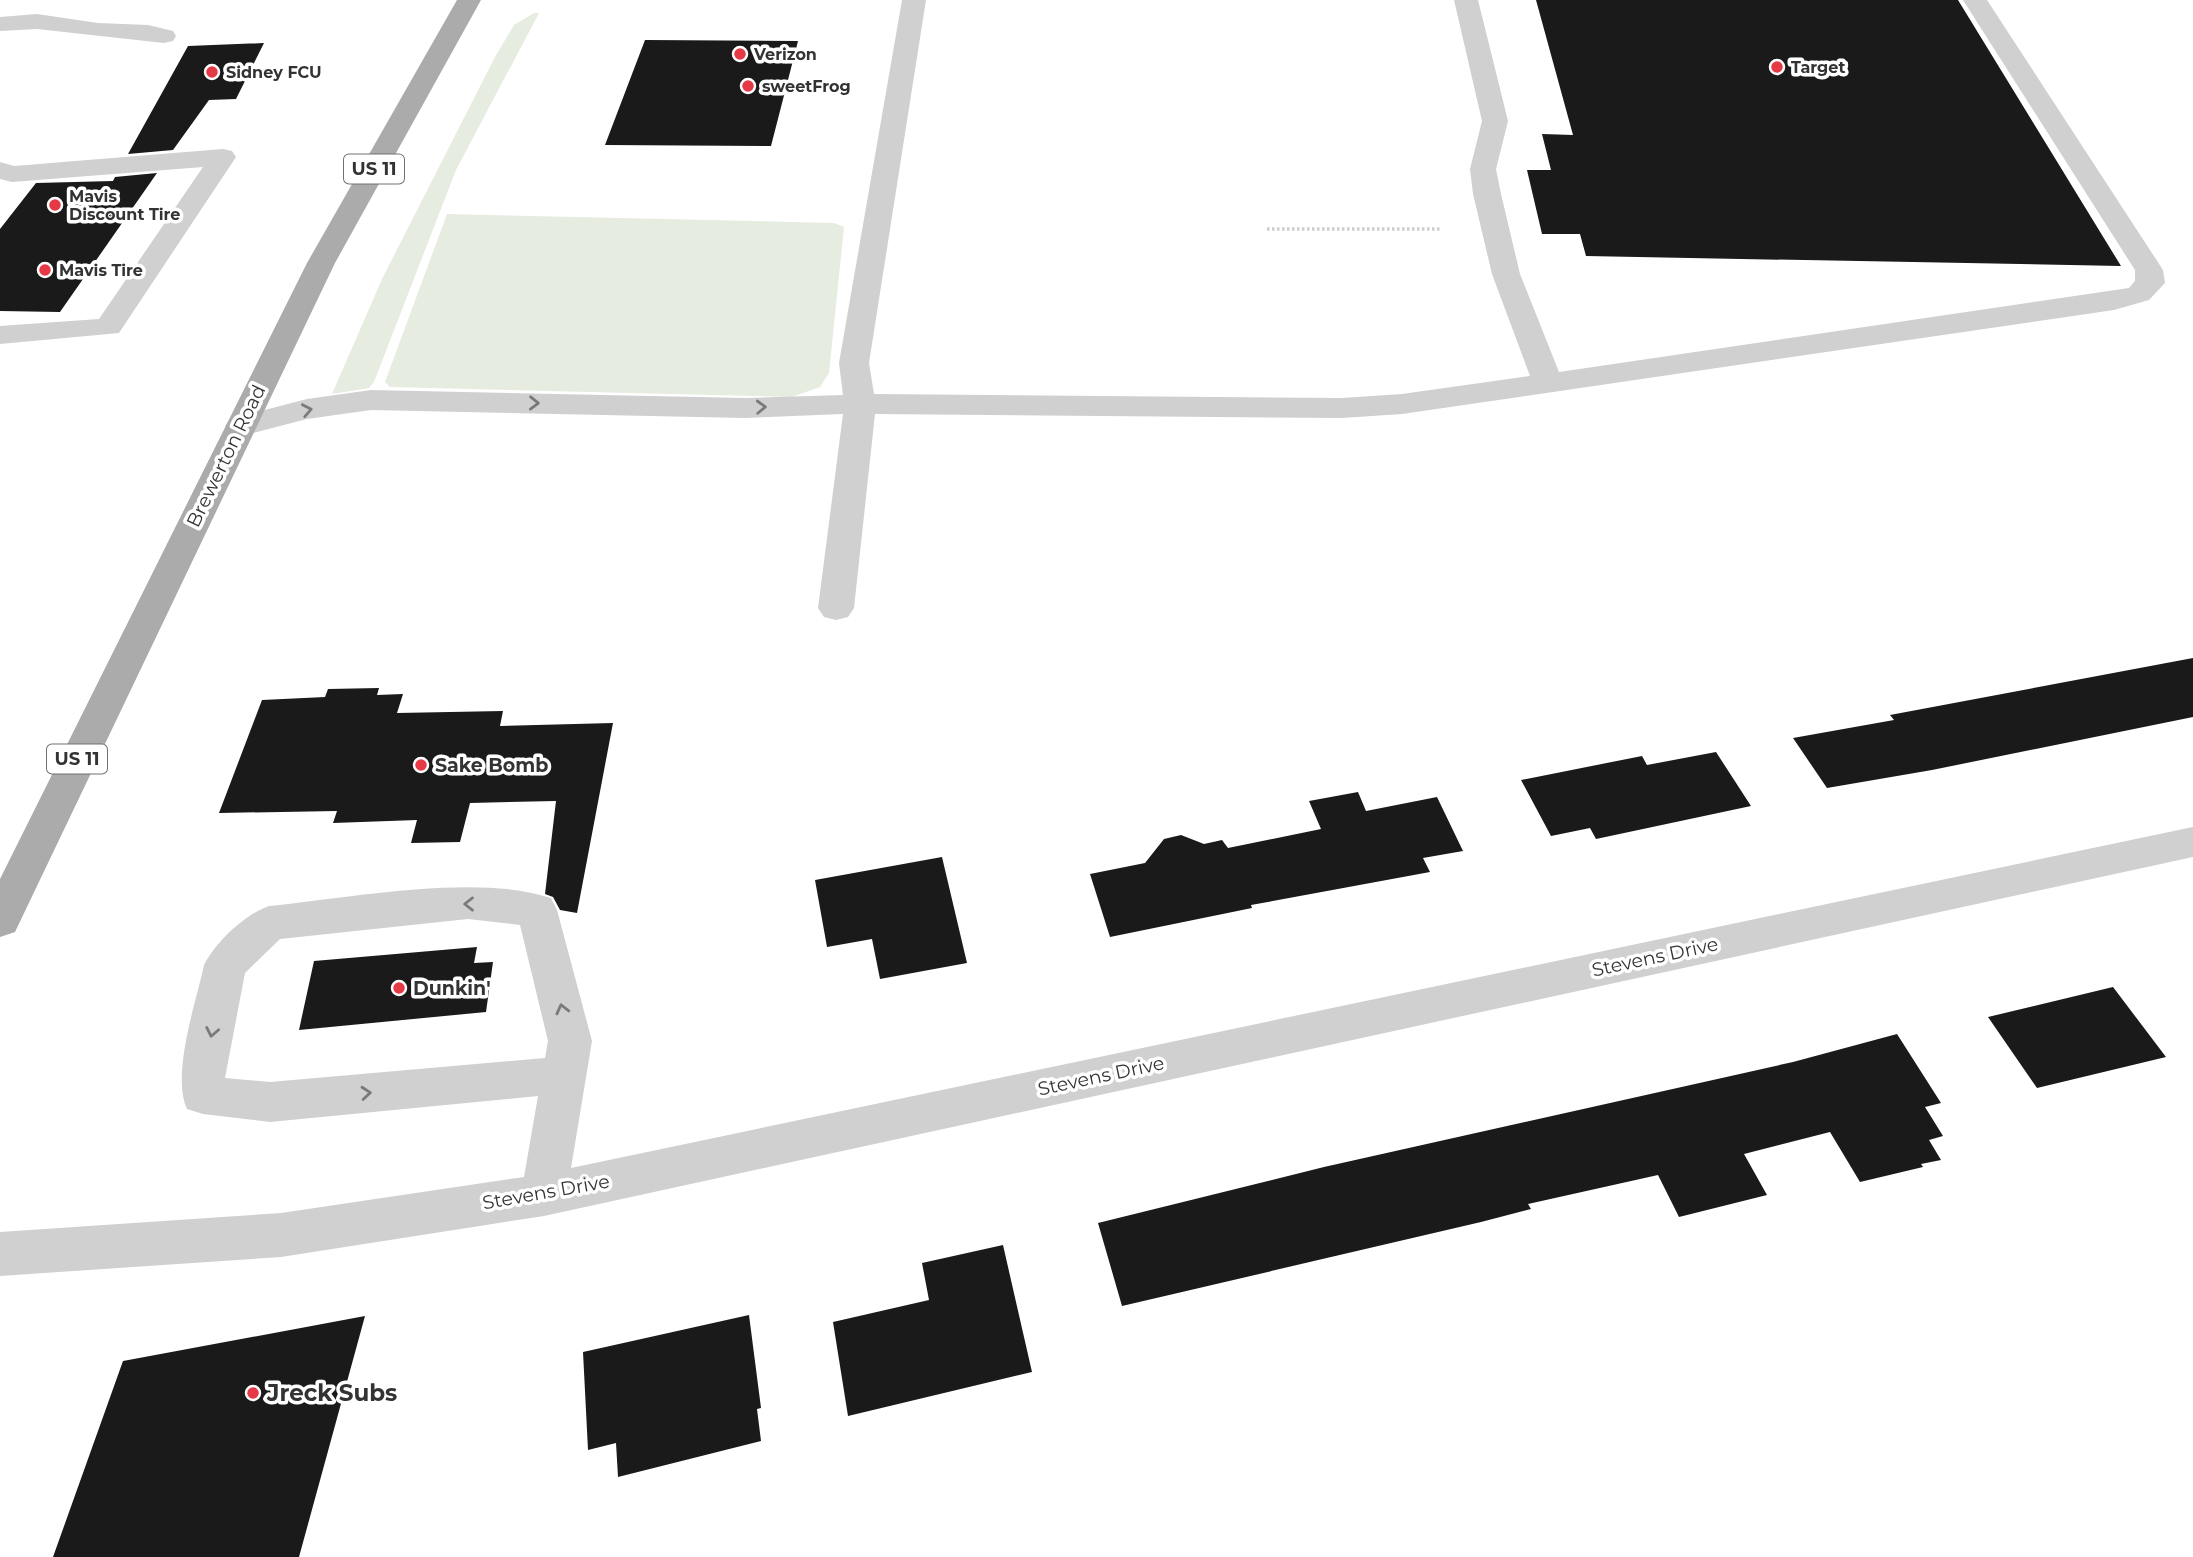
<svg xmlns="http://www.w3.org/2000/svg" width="2193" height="1557" viewBox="0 0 2193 1557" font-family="Montserrat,sans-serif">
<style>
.green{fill:#e6ecdf}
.building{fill:#1a1a1a}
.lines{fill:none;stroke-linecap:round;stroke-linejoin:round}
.path{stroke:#cdcdcd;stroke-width:3.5;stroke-dasharray:2.5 2.5;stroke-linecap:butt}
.minor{fill:#d0d0d0;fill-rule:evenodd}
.major{fill:#ababab;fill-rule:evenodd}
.oneway{stroke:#7a7a7a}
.poi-dot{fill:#e63946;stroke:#fff;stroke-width:2.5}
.labels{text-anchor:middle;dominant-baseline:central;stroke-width:7;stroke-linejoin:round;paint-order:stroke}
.far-poi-label{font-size:16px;font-weight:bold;fill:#333;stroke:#fff;text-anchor:start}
.shield{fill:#fff;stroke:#707070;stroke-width:2}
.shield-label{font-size:18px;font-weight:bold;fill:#333}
.street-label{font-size:19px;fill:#333;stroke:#fff}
.poi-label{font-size:19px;font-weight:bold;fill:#333;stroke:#fff;text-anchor:start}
.near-poi-label{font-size:23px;font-weight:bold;fill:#333;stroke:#fff;text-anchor:start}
</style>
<rect width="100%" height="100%" fill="#fff"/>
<path class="green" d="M534,13h5l-83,157 -82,212 -5,6 -37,6 50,-115 113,-222 19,-32z
M447,214l387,9 10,4 -15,146 -9,14 -28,10 -402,-10 -5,-5z"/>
<path class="building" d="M1536,0h422l163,266 -535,-10 -6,-22h-38l-15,-64h24l-9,-36 31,1z
M645,40l153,1 -27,105 -166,-1z
M264,43l-28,56 -27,1 -36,50 -45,4 60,-108z
M157,173l-97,139 -60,-1v-82l36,-46 77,-2 2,-4z
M2193,658v59l-261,53 -105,18 -34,-50 101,-18 -4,-5z
M379,688l-2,7 26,-1 -6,19 106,-2 -3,15 113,-3 -36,190 -17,-3 -7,-13 -8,-3 11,-93 -86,2 -10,39 -49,1 6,-23 -84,3 4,-12 -118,2 43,-113 63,-3 3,-8z
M1716,752l35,54 -155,33 -6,-11 -39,8 -30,-56 121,-24 5,9z
M1358,792l8,19 71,-14 26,54 -40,7 7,14 -179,33 1,3 -142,29 -20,-63 55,-11 19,-24 17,-4 23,9 18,-4 6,8 93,-19 -12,-28z
M942,857l25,106 -87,16 -8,-40 -45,8 -12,-67z
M477,947l-3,16 19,-1 -7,50 -187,18 15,-69z
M2113,987l53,70 -129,31 -49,-71z
M1897,1034l44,69 -16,4 18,29 -14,4 12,20 -20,4 2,3 -63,15 -30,-50 -86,22 23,41 -88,22 -21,-42 -130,29 3,5 -50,13 -359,84 -24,-83 226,-56 469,-105z
M1003,1245l29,127 -184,44 -15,-94 96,-22 -7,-37z
M749,1315l12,93 -4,1 4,32 -143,36 -2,-34 -28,7 -5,-98z
M365,1316l-66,241h-246l70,-196z"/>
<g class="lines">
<path class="path" d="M1267,229h175"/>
<path class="minor" d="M902,0h24l-57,363 5,31 468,4 60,-4 128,-18 -38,-102 -19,-80 -3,-25 12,-48 -28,-121h24l30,121 -12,48 5,25 19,80 39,98 570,-84 6,-7v-11l-172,-270h24l176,270 2,13 -16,17 -35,10 -712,104 -60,4 -467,-4 -21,194 -6,9 -12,3 -12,-3 -6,-9 25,-194 -98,4 -374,-8 -64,9 -66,17 -11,-3 -5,-7 5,-7 77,-20 64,-9 374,8 98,-3 -4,-32z
M37,14l61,9 50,2 25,6 3,5 -3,5 -9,2 -127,-14 -37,2v-14z
M223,149l9,2 4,6 -117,176 -119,11v-18l99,-7 104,-152 -191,15 -12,-3v-17l14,4z
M2193,827v30l-1649,359 -263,41 -281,19v-44l281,-19 243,-36 14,-81 -268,26 -67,-8 -16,-5c-16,-35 9,-106 17,-144 12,-23 40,-50 65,-59 80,-8 208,-33 282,-8l6,12 35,131 -21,127zM468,919l52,6 28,116 -3,17 -275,24 -45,-4 20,-105 35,-34z"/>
<path class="major" d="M457,0h24l-146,263 -320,669 -15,5v-58l307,-616z"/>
</g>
<defs><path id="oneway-chevron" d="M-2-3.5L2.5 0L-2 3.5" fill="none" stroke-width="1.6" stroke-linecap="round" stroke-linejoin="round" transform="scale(1.75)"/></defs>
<g class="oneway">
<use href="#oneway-chevron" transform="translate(534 403) rotate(1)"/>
<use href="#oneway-chevron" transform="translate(761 407) rotate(-2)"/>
<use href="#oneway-chevron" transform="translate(307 410) rotate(-11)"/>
<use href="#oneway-chevron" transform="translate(469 904) rotate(-180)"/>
<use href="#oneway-chevron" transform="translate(562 1009) rotate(-104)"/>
<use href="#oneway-chevron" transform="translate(212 1032) rotate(101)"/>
<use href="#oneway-chevron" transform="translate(366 1093) rotate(-5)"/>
</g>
<g class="poi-dot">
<circle cx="740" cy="54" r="7"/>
<circle cx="1777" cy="67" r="7"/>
<circle cx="212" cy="72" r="7"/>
<circle cx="748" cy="86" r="7"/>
<circle cx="55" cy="205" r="7"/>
<circle cx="45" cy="270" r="7"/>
<circle cx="421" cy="765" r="7"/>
<circle cx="399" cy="988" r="7"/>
<circle cx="253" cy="1393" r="7"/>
</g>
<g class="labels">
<g class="far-poi-label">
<text x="754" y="54">Verizon</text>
<text x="1791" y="67">Target</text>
<text x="226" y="72">Sidney FCU</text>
<text x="762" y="86">sweetFrog</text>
<text x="69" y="196">Mavis<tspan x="69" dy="18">Discount Tire</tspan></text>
<text x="59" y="270">Mavis Tire</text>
</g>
<g class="shield">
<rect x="344" y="154.5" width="60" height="29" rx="5"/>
<rect x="47" y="744.5" width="60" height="29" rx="5"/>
</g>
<g class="shield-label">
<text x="374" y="169">US 11</text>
<text x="77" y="759">US 11</text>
</g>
<g class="street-label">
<text transform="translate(226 456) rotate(-64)">Brewerton Road</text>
<text transform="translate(1655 957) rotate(-12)">Stevens Drive</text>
<text transform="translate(1101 1076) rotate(-12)">Stevens Drive</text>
<text transform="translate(546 1192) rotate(-10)">Stevens Drive</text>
</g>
<g class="poi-label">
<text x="435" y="765">Sake Bomb</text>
<text x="413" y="988">Dunkin'</text>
</g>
<g class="near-poi-label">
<text x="267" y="1393">Jreck Subs</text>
</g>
</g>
</svg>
